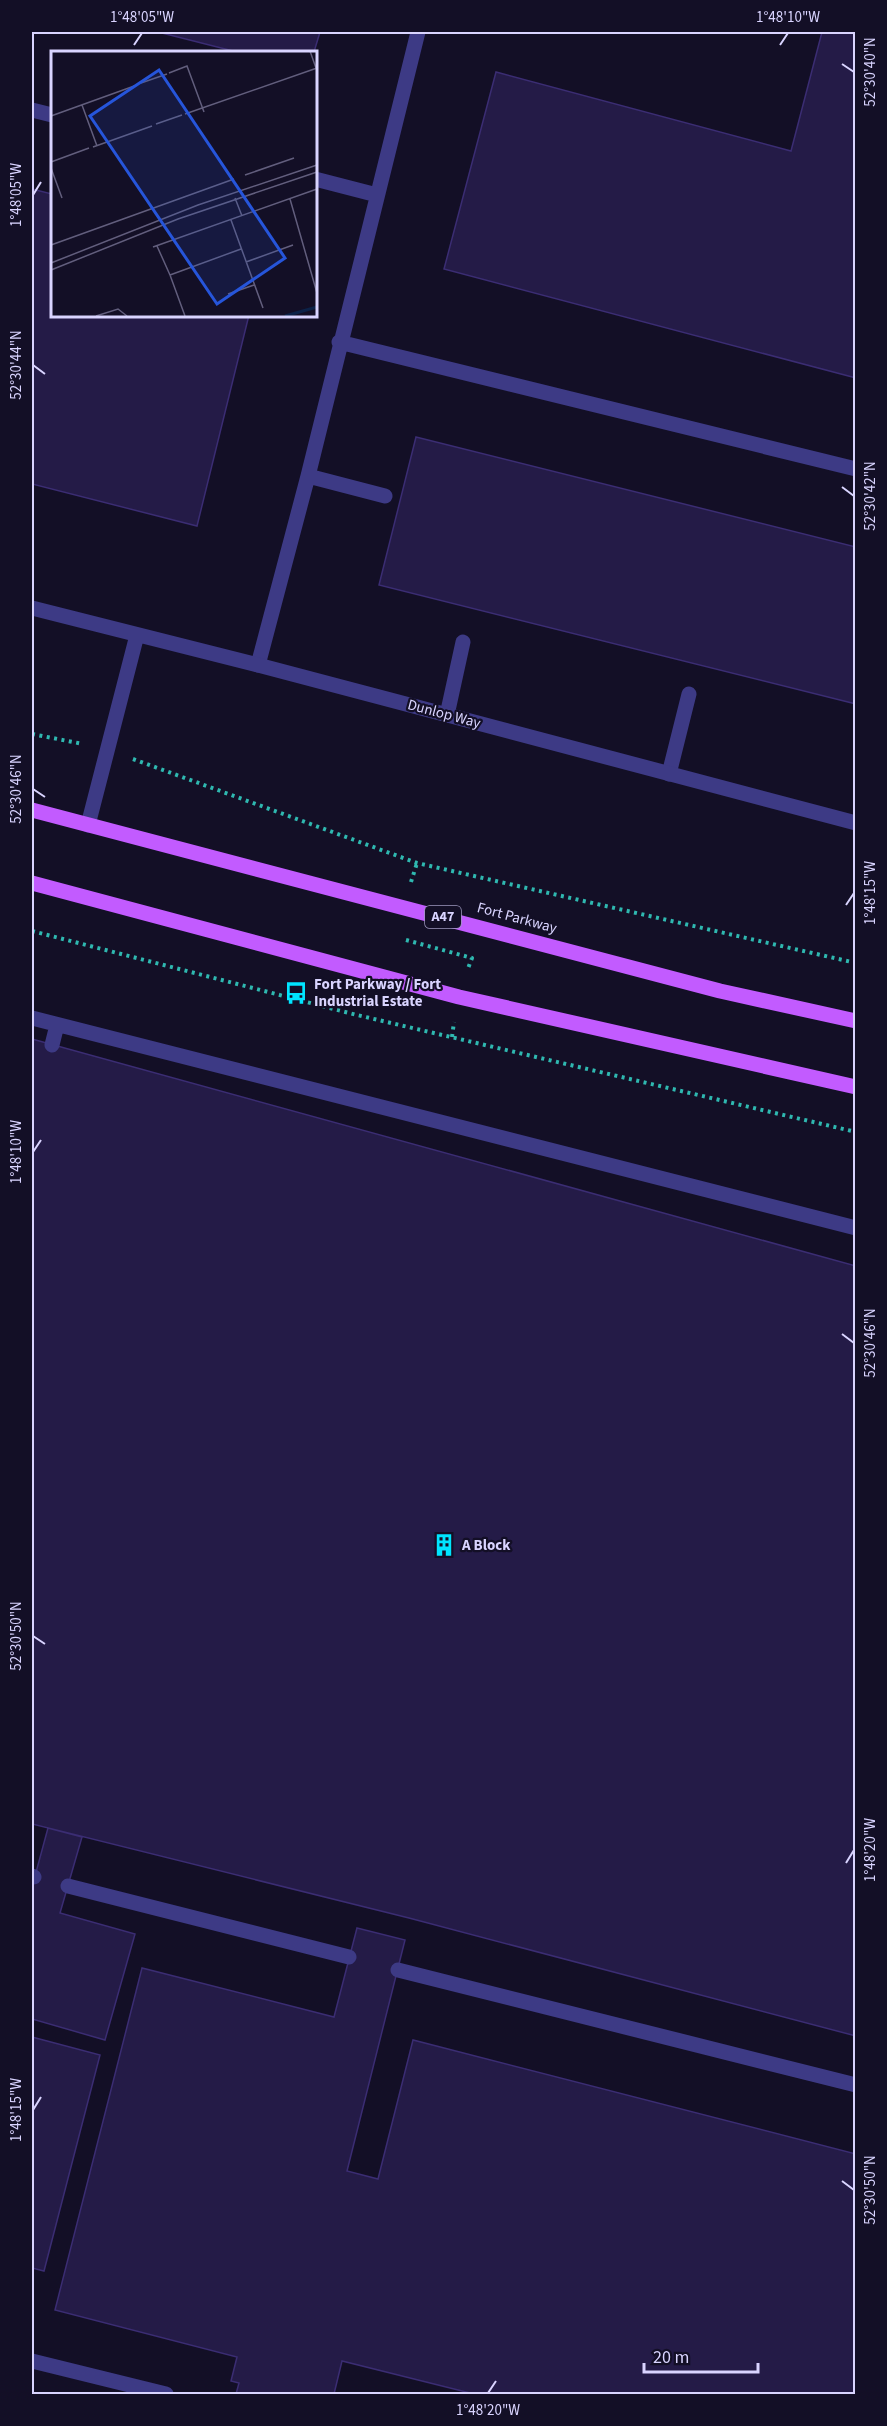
<svg xmlns="http://www.w3.org/2000/svg" width="887" height="2426" viewBox="0 0 887 2426" font-family="'Source Sans 3',sans-serif">
<style>
.building{fill:#241b47;stroke:#3b2d73;stroke-width:1.5}
.lines{fill:none;stroke-linecap:round;stroke-linejoin:round}
.path{stroke:#2fb8b0;stroke-width:4;stroke-dasharray:3 4.5;stroke-linecap:butt}
.service{stroke:#3d3a85;stroke-width:15}
.minor{stroke:#3d3a85;stroke-width:15}
.primary{stroke:#c25bff;stroke-width:15}
.ticks{fill:none;stroke:#d9d4ff;stroke-width:2}
.labels{text-anchor:middle;dominant-baseline:central;stroke-width:4.5;stroke-linejoin:round;paint-order:stroke}
.shield{fill:#130f26;stroke:#9e99be;stroke-width:1.5}
.shield-label{font-size:14px;font-weight:bold;fill:#d9d4ff}
.street-label{font-size:15px;fill:#d9d4ff;stroke:#130f26}
.poi-label{font-size:15px;font-weight:bold;fill:#d9d4ff;stroke:#130f26;text-anchor:start}
.inset-river{fill:none;stroke:#0c2248;stroke-width:3}
.inset-road{fill:none;stroke:#625e7d;stroke-width:1.5}
.view{fill:#2655da;fill-opacity:0.15;stroke:#2655da;stroke-width:3}
.inset-edge{fill:none;stroke:#d9d4ff;stroke-width:3}
.neatline{fill:none;stroke:#d9d4ff;stroke-width:2}
.ticks-label{font-size:15px;text-anchor:middle;fill:#d9d4ff}
</style>
<rect width="100%" height="100%" fill="#130f26"/>
<path class="building" d="M158,32h162l-6,20h-77z
M822,32h34v346l-412,-109 52,-197 295,79z
M32,189l20,5v121h197l-52,211 -165,-42z
M416,437l440,110v157l-477,-119z
M32,1039l824,227v770l-447,-118 -377,-94z
M48,1828l34,9 -22,76 75,21 -30,106 -73,-21v-132z
M357,1928l48,12 -58,231 31,8 35,-139 443,114v240h-382l-132,-33 -8,33h-98l3,-11 -8,-2 6,-24 -182,-47 87,-342 192,49z
M32,2037l68,18 -56,216 -12,-3z"/>
<g class="lines">
<path class="path" d="M32,734l51,10
M133,759l284,104 439,100
M411,882l6,-19
M32,931l325,84 499,117
M406,940l66,18 -5,13
M452,1037l2,-15"/>
<path class="service" d="M32,110l20,5
M315,179l62,16
M339,342l517,127
M308,476l77,20
M258,665l50,-189 110,-444
M447,715l16,-73
M669,774l20,-80
M32,1018l824,210
M52,1045l5,-20
M32,1876l2,1
M68,1886l281,71
M398,1970l458,115
M32,2361l134,33"/>
<path class="minor" d="M32,608l226,57 598,158
M88,825l49,-190"/>
<path class="primary" d="M32,810l688,181 136,30
M32,883l427,114 397,90"/>
</g>
<path class="ticks" d="M134,45l8,-12M780,45l8,-12M842,64l12,8M33,195l8,-13M33,365l12,9M842,487l12,9M33,789l12,8M846,905l8,-12M33,1152l8,-12M842,1334l12,9M33,1636l12,8M846,1863l8,-13M33,2110l8,-13M842,2181l12,9M488,2393l8,-12"/>
<defs>
<g id="bus-bare" transform="scale(1.8)"><path d="M-5-6H5V4H4V6H2V4H-2V6H-4V4H-5ZM-3.5-4V0h7V-4ZM-3.5 1.2v1.5H-2V1.2ZM2 1.2v1.5H3.5V1.2Z" fill="#00e5ff" stroke="#130f26" stroke-width="2.5" paint-order="stroke"/></g>
<g id="building-bare" transform="scale(1.8)"><path d="M-4-6H4V6H1V3H-1V6H-4ZM-2.5-4.3h1.7v1.8h-1.7ZM.8-4.3h1.7v1.8H.8ZM-2.5-1h1.7V.8h-1.7ZM.8-1h1.7V.8H.8Z" fill="#00e5ff" stroke="#130f26" stroke-width="2.5" paint-order="stroke"/></g>
</defs>
<g fill-rule="evenodd">
<use href="#bus-bare" x="296" y="993"/>
<use href="#building-bare" x="444" y="1545"/>
</g>
<g class="labels">
<rect class="shield" x="425" y="906" width="36" height="22" rx="4.5"/>
<g class="shield-label">
<text x="443" y="917">A47</text>
</g>
<g class="street-label">
<text transform="translate(444 714) rotate(15)">Dunlop Way</text>
<text transform="translate(517 918) rotate(15)">Fort Parkway</text>
</g>
<g class="poi-label">
<text x="314" y="984">Fort Parkway / Fort<tspan x="314" dy="17">Industrial Estate</tspan></text>
<text x="462" y="1545">A Block</text>
</g>
</g>
<g transform="translate(51 51)">
<rect width="266" height="266" fill="#130f26"/>
<path class="inset-river" d="M234,265l32,-9"/>
<path class="inset-road" d="M259,0l6,17M118,22l18,-7 17,46M90,32l26,-9M31,54l15,41M134,63l132,-46M0,65l86,-31M105,73l26,-9M42,96l59,-21M0,111l38,-14M0,117l11,30M194,124l49,-17M184,147l7,18M239,148l27,94M180,169l32,88M0,194l183,-66M106,195l13,29M102,196l164,-58M195,211l47,-17M0,212l147,-58 119,-40M0,219l127,-51 139,-47M177,243l26,-9M45,265l22,-7 9,7M134,265l-15,-41 71,-26"/>
<path class="view" d="M108,19l126,188 -68,46 -127,-188z"/>
<rect width="266" height="266" class="inset-edge"/>
</g>
<rect width="887" height="2426" fill="none" stroke="#130f26" stroke-width="66"/>
<path d="M644 2363v9h114v-9" fill="none" stroke="#d9d4ff" stroke-width="3"/>
<text x="653" y="2363" font-size="18" fill="#d9d4ff" stroke="#130f26" stroke-width="4.5" paint-order="stroke">20 m</text>
<rect x="33" y="33" width="821" height="2360" class="neatline"/>
<g class="ticks-label">
<text x="142" y="22">1°48'05"W</text>
<text x="788" y="22">1°48'10"W</text>
<text transform="translate(870 72) rotate(-90)" y="5">52°30'40"N</text>
<text transform="translate(16 195) rotate(-90)" y="5">1°48'05"W</text>
<text transform="translate(16 365) rotate(-90)" y="5">52°30'44"N</text>
<text transform="translate(870 496) rotate(-90)" y="5">52°30'42"N</text>
<text transform="translate(16 789) rotate(-90)" y="5">52°30'46"N</text>
<text transform="translate(870 893) rotate(-90)" y="5">1°48'15"W</text>
<text transform="translate(16 1152) rotate(-90)" y="5">1°48'10"W</text>
<text transform="translate(870 1343) rotate(-90)" y="5">52°30'46"N</text>
<text transform="translate(16 1636) rotate(-90)" y="5">52°30'50"N</text>
<text transform="translate(870 1850) rotate(-90)" y="5">1°48'20"W</text>
<text transform="translate(16 2110) rotate(-90)" y="5">1°48'15"W</text>
<text transform="translate(870 2190) rotate(-90)" y="5">52°30'50"N</text>
<text x="488" y="2415">1°48'20"W</text>
</g>
</svg>
